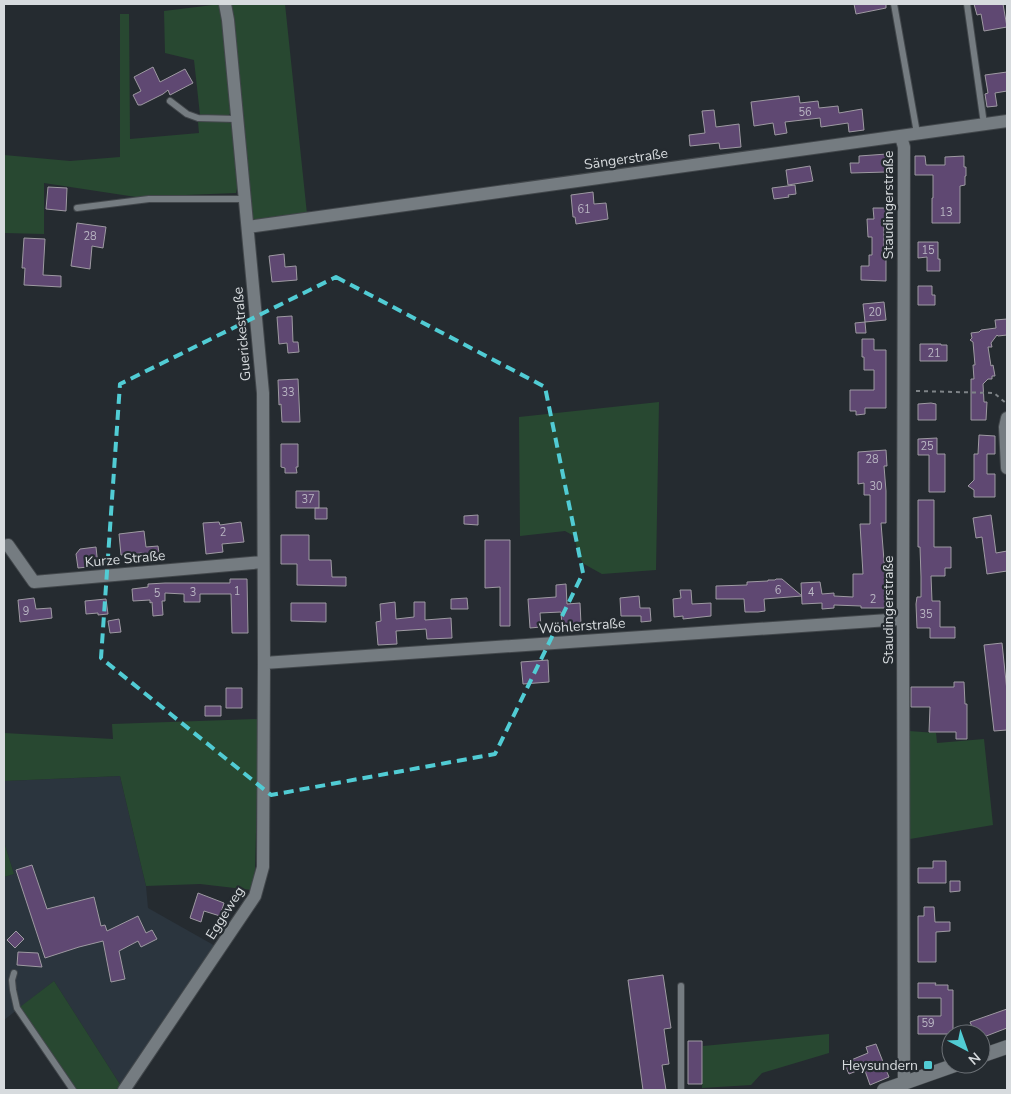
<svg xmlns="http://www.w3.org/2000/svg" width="1011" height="1094" viewBox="0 0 1011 1094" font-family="'Nunito Sans',sans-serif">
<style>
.built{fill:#2b353e}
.green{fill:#284831}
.building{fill:#5f4872;stroke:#9e9aa2}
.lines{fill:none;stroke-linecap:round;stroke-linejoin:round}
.service-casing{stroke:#42474b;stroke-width:8}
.minor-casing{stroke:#42474b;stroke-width:14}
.tertiary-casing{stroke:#42474b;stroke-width:15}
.path{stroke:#7e8387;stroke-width:2;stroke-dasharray:4 4;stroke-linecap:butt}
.service{stroke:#757c81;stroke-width:6}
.minor{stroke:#757c81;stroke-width:12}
.tertiary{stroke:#757c81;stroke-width:14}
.marked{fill:none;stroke:#51ccd4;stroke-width:4;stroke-dasharray:10 6;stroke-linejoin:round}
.poi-dot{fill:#51ccd4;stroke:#252b30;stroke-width:2}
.labels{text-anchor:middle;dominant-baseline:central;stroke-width:4.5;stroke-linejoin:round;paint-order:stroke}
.number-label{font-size:11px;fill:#b9b6c3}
.street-label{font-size:14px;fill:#d7dbde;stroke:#252b30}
.poi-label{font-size:14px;fill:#d7dbde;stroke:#252b30;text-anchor:end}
</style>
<rect width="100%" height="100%" fill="#252b30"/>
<path class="built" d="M120,776l26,110 2,22 69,39 -96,139 -67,-105 -50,39v-143l10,-3 -10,-32v-61z"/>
<path class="green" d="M221,4l10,108 -3,4 -28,-1 -6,-55 -29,-7 -1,-42z
M227,4h58l22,210 -54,6z
M120,14h9l1,125 69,-6 -1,-11h29l6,2 5,60 -2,9 -100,4 -92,-14v51l-40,-1v-78l66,6 50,-4z
M659,402l-3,168 -54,4 -18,-10 -5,-7 -5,-21 -9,-5 -45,5 -1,-119z
M259,719l-4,151 -3,20 -52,-6 -54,2 -26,-110 -116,5v-48l109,6 -1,-15z
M909,731l27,2 1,10 47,-4 9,86 -83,14z
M4,842l10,32 -10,3z
M54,981l67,105 -3,4h-41l-57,-83z
M829,1034v19l-67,20 -11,12 -49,3 1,-42z"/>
<path class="building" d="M854,4h32v4l-30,6z
M974,4h29l4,23 -23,4 -3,-17 -4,1z
M153,67l7,15 25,-13 8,14 -23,12 -2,-5 -5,4 -22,11h-3l-5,-10 8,-4 -7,-14z
M1007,72v19l-12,2 2,13 -10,1 -2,-13 3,-1 -3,-18z
M799,96l1,7 18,-2 1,7 19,-2 1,7 23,-4 2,21 -15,2 -1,-9 -27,4 -1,-9 -35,4 2,11 -12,2 -2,-12 -19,3 -3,-24z
M714,110l2,17 23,-3 2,23 -21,2 -1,-6 -29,3 -1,-11 16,-2 -3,-22z
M887,154v18l-36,1 -1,-10h9v-7z
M915,156h10l1,9h19v-8l19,-1v11h2v9h-1v9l-5,1v37h-28v-25h1v-23h-18z
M810,166l3,15 -25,4 -2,-15z
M795,185l1,9 -8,1 1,2 -15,2 -2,-11z
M48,187l19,1 -1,23 -20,-2z
M593,192l1,12 12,-1 2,16 -32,5 -1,-7h-2l-2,-22z
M873,208h13v19h-2v29h2v25l-25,-1v-14h8v-11h3v-18h-4l-1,-18h7z
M77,223l29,4 -3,21 -11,-2 -2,23 -19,-3z
M24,238l21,1 -2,36 18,1v11l-37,-2 1,-17h-3z
M918,242h20v17h2v12h-13v-14l-9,1z
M284,254l1,13 11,-1 1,14 -25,2 -3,-26z
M918,286h14v9h3v10h-17z
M884,302l2,18 -21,2 -2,-18z
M292,316l1,26h5l1,10 -11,1 -1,-10 -8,1 -2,-27z
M1007,319v16l-9,1 -1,-1 -6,8 1,4h-4l3,19 2,-1 2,11h-3v3h-4l-5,5 1,18h3l-1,18h-15v-41h3l-1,-14h2l-2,-23 -3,-2 2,-2 -1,-5 8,-1 2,-2 15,-2 -1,-8z
M865,322l1,11h-10l-1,-10z
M862,339h12v11h12v58h-21v6l-9,1v-4h-6v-21h24v-20h-10v-13h-2z
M920,344h21v1h6v16h-27z
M298,379l2,43h-18l-1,-18 -2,1 -1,-25z
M931,403l5,1v16h-18v-16z
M979,435l16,1v18h-8v20h8v23h-21v-7l-6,-4 6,-6v-26h4z
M937,438v16h8v38h-16v-37h-11v-16z
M281,444h17v23h-2l1,6h-12v-5l-4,-1z
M886,450l1,16h-3l2,25v32h-5l4,50v35h-24v-2l-27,-1v3l-12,1v-6l-20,1 -1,-21 19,-1 2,12 12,-1v3l19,1v-23h10l-3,-50h10v-29h-6v-12l-6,1v-32z
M296,491h23v17h-23z
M918,500h16v47h17v21h-6v8h-14l1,25h8v26h15v11h-25v-10h-13l-1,-24 1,-7h4v-20l-1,-30h-2z
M315,508h12v11h-12z
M478,515v10l-14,-1v-8z
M991,515l5,38 11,-2v20l-20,3 -5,-37 -6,1 -3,-20z
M219,522l1,3 21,-3 3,20 -22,2 1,8 -17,2 -3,-31z
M144,531l2,16 12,-1 2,14 -17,2 -1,-9 -21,2 -2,-21z
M281,535h28v25h22l1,17h14v9l-49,-1v-21h-16z
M485,540h25v86h-10v-39l-15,1z
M96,547l2,19 -20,2 -2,-14 4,-5z
M230,579h17l1,54h-16l-1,-39h-31v8h-16v-8l-19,-1v8h-3l1,14 -10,1 -1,-14 -2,1v-3l-17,1 -1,-12 16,-2v-3l17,-1h65z
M776,579h6l20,17 -38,3 1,12 -7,1h-13l-1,-13h-28v-13l31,-1v-3l21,-1v-1h7z
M566,584l1,20 13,-1 1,21 -19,2 -1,-14 -21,1 1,14 -11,1 -2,-29 28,-2v-12z
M680,590h11l1,14 19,-1v13l-28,3v-3l-9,1 -1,-18 8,-1z
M639,596l1,12h10l1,13 -10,1v-6h-20l-1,-18z
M34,598l2,11 15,-1 1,10 -32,4 -2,-22z
M467,598l1,11h-17v-10z
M106,599l2,15 -10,1v-2l-12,1 -1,-13z
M395,602l1,17 18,-2v-15h11v18l26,-2 1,20 -25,1 -1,-10 -30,2 1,13 -19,1 -2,-23 5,-1 -1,-17z
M291,603h35v19l-35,-1z
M119,619l2,13 -11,1 -2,-12z
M1002,643l5,48v39l-13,1 -10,-86z
M548,660l1,22 -26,2 -2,-22z
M954,682h10l1,22h2v35h-11v-7h-27l1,-25h-19v-20h43z
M226,688h16v20h-16z
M205,706h16v10h-16z
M933,861h13v22h-28v-15h15z
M32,865l15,44 47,-12 7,29 4,-1 2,6 31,-15 8,17 6,-3 5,9 -16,8 -3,-6 -19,10 6,28 -14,3 -8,-41 -24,6 -34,11 -29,-88z
M950,881h10v10l-10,1z
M198,893l26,10 -4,13 -16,-5 -3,11 -11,-4z
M924,907h10l1,15h15v9l-14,1v30h-18v-46h6z
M16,931l8,8 -9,9 -8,-8z
M18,952l20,1 4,14 -25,-2z
M663,975l8,53 -7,1 5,35 -7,1 4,25h-23l-15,-110z
M918,983h18l-1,2h13v5h5v44h-35v-18h23v-18h-23z
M1007,1009v19l-26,10v-4h-6l-5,-12z
M688,1041h14v43h-14z
M876,1044l13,33 -19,8 -6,-17 -15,6 -5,-11 24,-10 -2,-6z"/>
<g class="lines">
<g class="service-casing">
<path id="service" d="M894,4l23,129
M967,4l17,120
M170,101l17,13 11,4 39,1
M77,208l72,-9h96
M14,973l-2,7 1,10 4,18 56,82
M681,1090v-104"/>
</g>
<g class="minor-casing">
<path id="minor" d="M901,137l3,10 -1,472 1,464
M248,227l759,-106
M1007,418l-2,9 2,41
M8,545l26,37 229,-20
M264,663l639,-44
M124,1090l131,-194 8,-29 1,-204 -1,-270 -35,-373 -3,-16"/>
</g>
<g class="tertiary-casing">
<path id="tertiary" d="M981,1056l26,-9
M884,1090l74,-26"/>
</g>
<path class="path" d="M916,391l78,2 13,11"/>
<use href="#service" class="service"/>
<use href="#minor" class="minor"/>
<use href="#tertiary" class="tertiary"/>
</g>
<path class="marked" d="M336,277l209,110 38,186 -88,181 -224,41 -170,-137 19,-274z"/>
<rect class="poi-dot" x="923" y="1060" width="10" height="10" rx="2.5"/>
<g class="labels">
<g class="number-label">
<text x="805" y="112">56</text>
<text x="584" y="209">61</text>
<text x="946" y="212">13</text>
<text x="90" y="236">28</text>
<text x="928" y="250">15</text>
<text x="875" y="312">20</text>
<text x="934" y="353">21</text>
<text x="288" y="392">33</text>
<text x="927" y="446">25</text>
<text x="872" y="459">28</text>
<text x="876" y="486">30</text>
<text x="308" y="499">37</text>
<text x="223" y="532">2</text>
<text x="778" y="590">6</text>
<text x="237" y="591">1</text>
<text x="193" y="592">3</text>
<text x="811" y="592">4</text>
<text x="157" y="593">5</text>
<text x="873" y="599">2</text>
<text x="26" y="611">9</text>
<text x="926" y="614">35</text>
<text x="928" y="1023">59</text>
</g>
<g class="street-label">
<text transform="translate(626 159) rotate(-8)">Sängerstraße</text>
<text transform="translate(888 205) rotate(-90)">Staudingerstraße</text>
<text transform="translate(242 334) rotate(-95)">Guerickestraße</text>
<text transform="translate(125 559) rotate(-5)">Kurze Straße</text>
<text transform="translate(888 610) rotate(-90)">Staudingerstraße</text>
<text transform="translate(582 626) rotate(-4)">Wöhlerstraße</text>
<text transform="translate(225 913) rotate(-58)">Eggeweg</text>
</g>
<g class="poi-label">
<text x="918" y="1065">Heysundern</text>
</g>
</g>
<rect width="1011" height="1094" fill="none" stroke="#d7dbde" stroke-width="10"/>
<g transform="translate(966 1049) rotate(139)"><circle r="24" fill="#252b30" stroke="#6c7176"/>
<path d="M0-4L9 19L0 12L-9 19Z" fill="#51ccd4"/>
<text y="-8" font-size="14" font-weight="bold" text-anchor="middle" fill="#d7dbde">N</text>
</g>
</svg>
